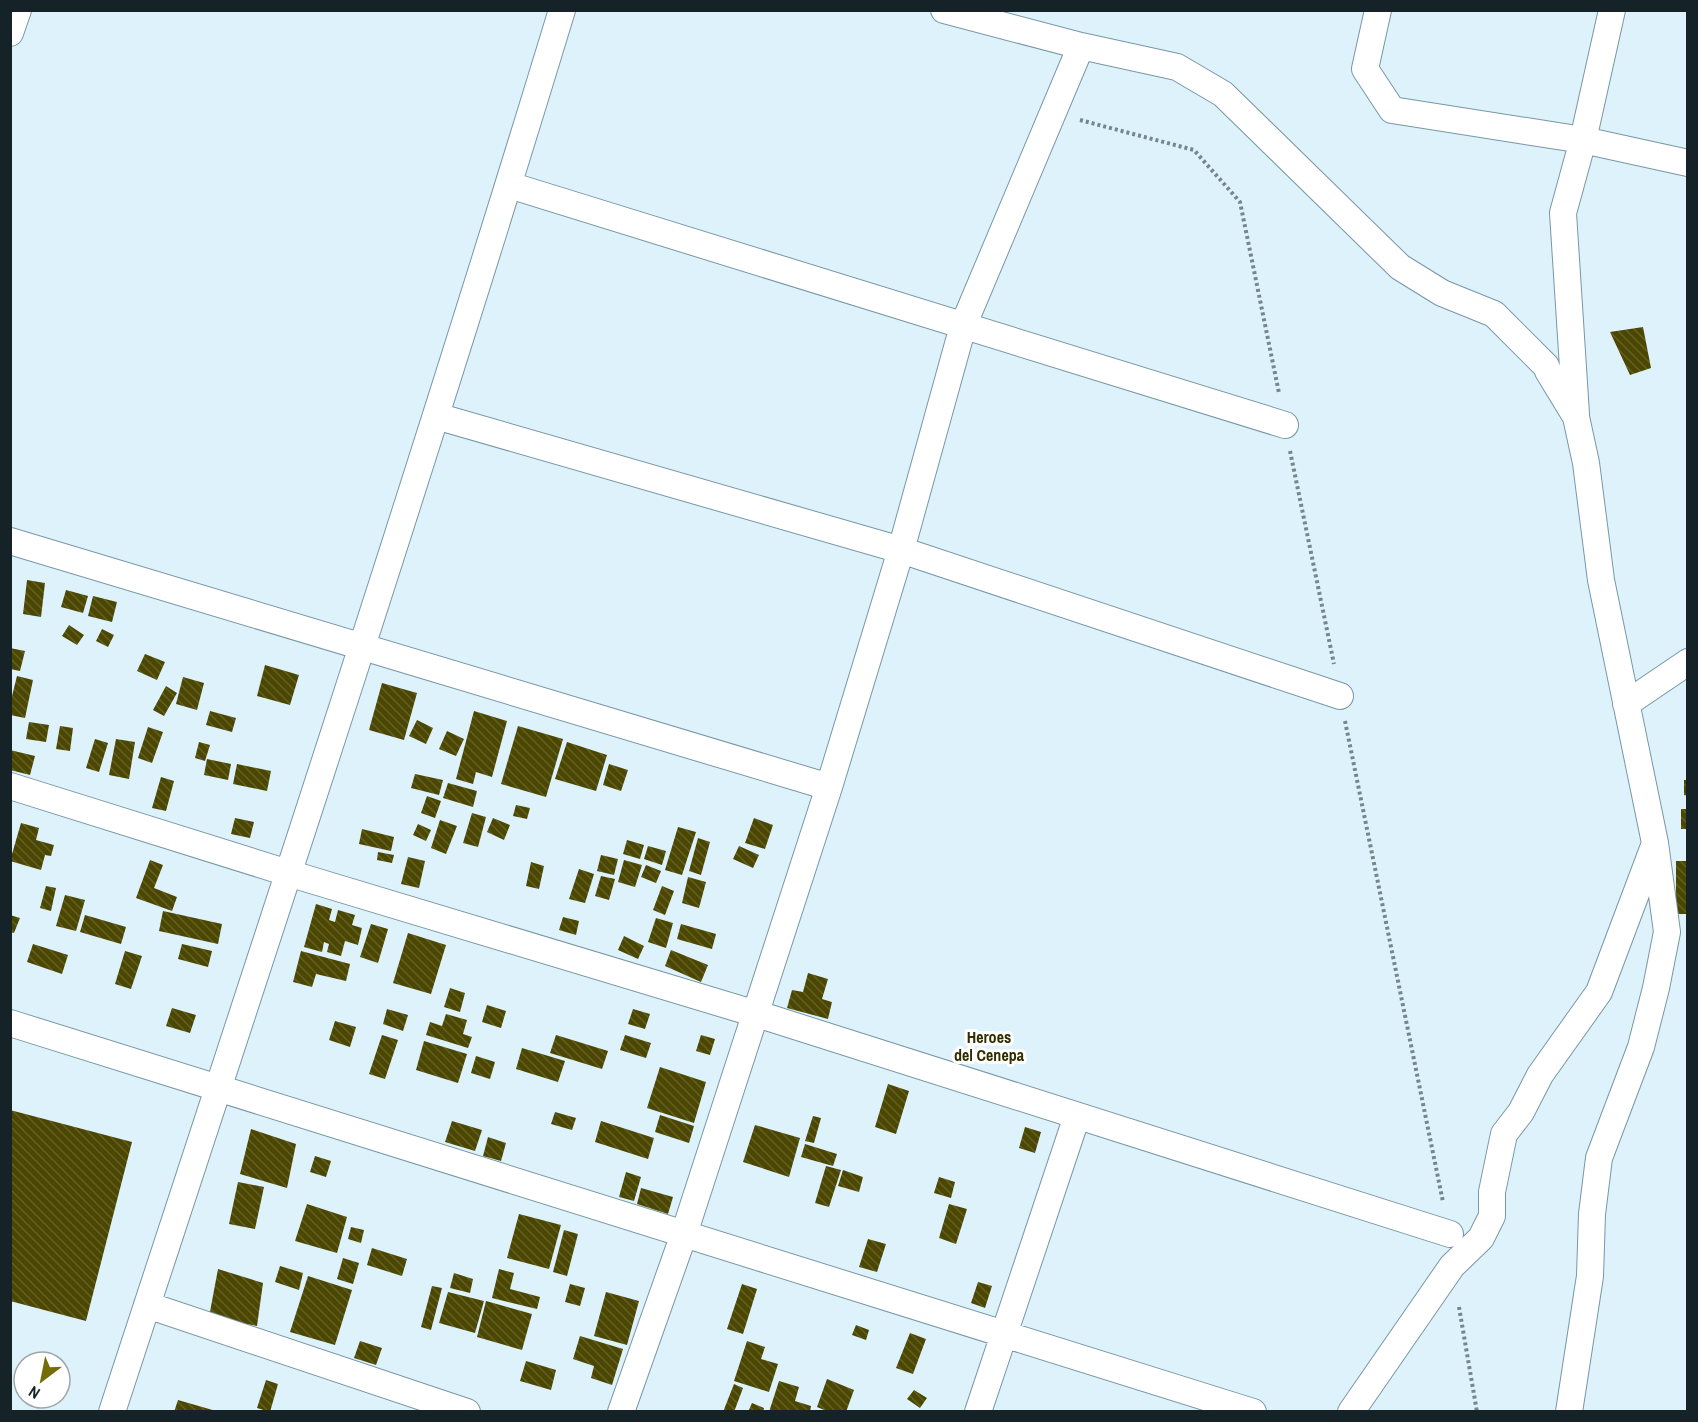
<svg xmlns="http://www.w3.org/2000/svg" width="1698" height="1422" viewBox="0 0 1698 1422" font-family="'Archivo Narrow',sans-serif">
<style>
.building{fill:url(#building-back-hatch)}
.lines{fill:none;stroke-linecap:round;stroke-linejoin:round}
.street-casing{stroke:#7897a5;stroke-width:28}
.path{stroke:#75868c;stroke-width:4;stroke-dasharray:3 3;stroke-linecap:butt}
.street{stroke:#fff;stroke-width:26}
.labels{text-anchor:middle;dominant-baseline:central;stroke-width:6;stroke-linejoin:round;paint-order:stroke}
.neighbourhood-label{font-size:16px;font-weight:bold;fill:#302d01;stroke:#fff}
</style>
<defs>
<pattern id="building-back-hatch" width="6" height="6" patternUnits="userSpaceOnUse" patternTransform="scale(1.5)"><rect width="6" height="6" fill="#4c4700"/><path d="M-1 5l2 2M0 0l6 6M5-1l2 2" fill="none" stroke="#625f26"/></pattern>
</defs>
<rect width="100%" height="100%" fill="#def2fb"/>
<path class="building" d="M1643,327l8,41 -21,7 -20,-43z
M27,580l18,3 -4,34 -18,-3z
M66,590l22,6 -5,17 -22,-6z
M93,596l24,6 -5,20 -24,-6z
M69,625l15,10 -7,10 -15,-9z
M102,629l12,6 -6,12 -12,-6z
M10,648l15,3 -5,20 -10,-2z
M145,654l20,8 -8,18 -20,-9z
M265,665l34,10 -9,30 -33,-9z
M17,676l16,4 -8,38 -15,-3v-11z
M183,677l21,6 -7,27 -21,-6z
M382,683l35,10 -13,47 -35,-10z
M166,686l11,7 -13,23 -11,-6z
M210,711l26,7 -4,14 -26,-7z
M474,711l33,10 -15,56 -16,-5 -3,12 -17,-5z
M417,720l16,8 -7,16 -17,-8z
M29,722l20,3 -3,17 -20,-3z
M60,726l13,2 -3,23 -14,-2z
M518,726l45,13 -17,58 -45,-13z
M148,727l15,5 -11,31 -14,-5z
M447,731l17,8 -8,17 -17,-7z
M95,739l13,4 -9,29 -13,-4z
M116,739l19,3 -6,37 -20,-4z
M199,742l11,3 -5,16 -10,-3z
M567,742l40,13 -11,36 -41,-12z
M10,750l25,6 -5,19 -20,-5z
M207,759l24,5 -3,16 -24,-5z
M237,764l34,7 -4,20 -34,-7z
M609,764l19,6 -7,21 -18,-6z
M415,774l28,6 -4,15 -28,-7z
M161,777l13,4 -8,30 -14,-3z
M1684,780h4v16l-4,-1z
M448,783l29,8 -4,16 -30,-9z
M427,796l14,5 -6,17 -14,-5z
M516,805l14,3 -3,11 -14,-3z
M1681,809h7v20h-7z
M472,813l14,4 -8,30 -15,-4z
M235,818l19,4 -4,16 -19,-4z
M493,818l17,7 -6,15 -17,-8z
M754,818l19,7 -8,24 -20,-6z
M440,820l17,6 -11,28 -15,-6z
M21,823l18,5 -3,12 18,5 -3,11 -6,-1 -4,15 -31,-9z
M418,824l13,6 -5,11 -13,-6z
M678,827l18,5 -14,43 -17,-5z
M362,829l32,8 -3,14 -32,-7z
M698,838l12,4 -9,33 -12,-4z
M627,840l17,5 -4,14 -17,-5z
M648,846l18,5 -4,14 -18,-6z
M739,846l20,9 -6,13 -20,-9z
M378,852l16,3 -2,8 -15,-3z
M601,855l17,4 -4,16 -17,-4z
M408,857l17,4 -6,27 -18,-4z
M150,860l13,5 -9,23 23,9 -5,14 -36,-13z
M624,860l18,5 -7,22 -17,-5z
M1676,861h12v53h-12z
M531,862l13,4 -5,23 -13,-3z
M646,865l15,6 -5,12 -15,-6z
M579,869l15,5 -9,29 -16,-4z
M601,876l14,3 -6,21 -14,-4z
M688,877l18,5 -7,26 -17,-5z
M46,886l10,2 -5,23 -11,-3z
M662,886l12,5 -9,24 -12,-5z
M65,895l20,5 -9,31 -20,-5z
M316,904l16,5 -3,11 6,2 3,-12 17,5 -3,10 10,3 -4,17 -13,-4 -4,15 -14,-4 2,-8 -5,-2 -2,10 -18,-5z
M163,911l59,13 -4,20 -59,-13z
M10,915l10,3 -6,15 -4,-1z
M85,915l41,12 -5,17 -41,-12z
M563,917l16,4 -3,14 -17,-5z
M656,918l17,5 -7,25 -18,-6z
M371,924l17,5 -10,34 -18,-6z
M681,924l35,10 -4,15 -35,-10z
M408,933l38,12 -15,49 -38,-11z
M624,936l20,10 -6,13 -20,-9z
M33,944l35,11 -6,19 -35,-12z
M182,944l30,7 -4,16 -30,-8z
M671,950l37,15 -7,17 -36,-16z
M125,951l17,5 -11,33 -16,-5z
M301,951l49,13 -4,17 -30,-7 -4,13 -19,-5z
M808,973l20,6 -6,20 10,3 -4,17 -41,-11 5,-18 11,2z
M450,988l15,5 -5,19 -16,-5z
M487,1005l19,6 -5,17 -19,-6z
M172,1008l24,7 -6,18 -24,-7z
M387,1009l21,6 -5,16 -20,-7z
M633,1009l17,5 -5,15 -17,-5z
M446,1014l21,6 -4,14 9,3 -4,11 -42,-13 4,-13 12,4z
M335,1021l21,6 -6,20 -21,-7z
M382,1035l16,5 -13,39 -16,-5z
M556,1035l52,16 -6,18 -52,-16z
M625,1035l26,8 -5,15 -26,-8z
M701,1035l14,4 -5,16 -14,-4z
M424,1041l43,13 -9,29 -42,-13z
M522,1048l43,13 -7,21 -42,-13z
M476,1056l19,6 -5,17 -19,-6z
M660,1067l46,15 -12,41 -47,-15z
M888,1084l21,7 -13,43 -21,-7z
M10,1110l122,32 -46,179 -76,-20z
M555,1112l21,6 -4,12 -21,-6z
M660,1115l34,11 -5,17 -34,-11z
M813,1116l8,2 -7,25 -9,-2z
M452,1121l30,9 -7,21 -30,-9z
M601,1121l53,17 -6,21 -53,-17z
M755,1125l45,13 -11,39 -46,-15z
M1025,1127l16,5 -6,21 -16,-5z
M251,1129l45,15 -9,44 -47,-14z
M488,1137l18,6 -5,18 -18,-5z
M805,1144l32,10 -4,12 -32,-9z
M315,1156l16,5 -5,16 -16,-5z
M826,1166l15,4 -12,37 -14,-4z
M843,1170l20,7 -4,15 -21,-6z
M626,1172l15,5 -7,24 -15,-4z
M939,1177l16,5 -4,16 -17,-5z
M238,1182l26,5 -9,42 -26,-5z
M641,1188l32,9 -5,17 -31,-10z
M307,1204l40,13 -10,36 -42,-12z
M949,1204l18,5 -11,35 -17,-6z
M519,1214l42,11 -12,44 -42,-11z
M351,1227l13,3 -3,13 -13,-4z
M564,1230l14,4 -11,42 -14,-4z
M868,1239l18,5 -9,28 -18,-5z
M372,1248l35,11 -5,17 -35,-11z
M343,1258l16,5 -6,21 -16,-5z
M280,1266l23,7 -4,17 -24,-8z
M218,1269l45,14 -6,43 -48,-9z
M499,1269l15,4 -4,16 30,8 -3,12 -45,-11z
M454,1273l19,6 -3,14 -20,-5z
M308,1276l44,14 -17,55 -45,-13z
M978,1282l14,4 -7,22 -14,-5z
M570,1284l15,4 -5,18 -15,-4z
M742,1284l15,5 -14,45 -16,-5z
M432,1286l10,2 -11,42 -10,-3z
M448,1292l36,9 -9,32 -36,-10z
M606,1292l33,9 -12,44 -33,-9z
M486,1301l46,13 -10,36 -45,-13z
M856,1325l13,5 -3,10 -14,-5z
M910,1333l16,6 -13,35 -17,-6z
M580,1336l43,13 -11,36 -21,-7 3,-12 -21,-7z
M360,1341l22,7 -6,17 -22,-7z
M747,1341l18,6 -4,12 17,5 -9,28 -35,-11z
M526,1361l30,9 -5,20 -31,-9z
M827,1379l27,11 -8,22h-17l-12,-5z
M266,1380l12,4 -8,28 -13,-4z
M779,1381l20,6 -4,14 16,5 -1,6h-41z
M734,1384l9,4 -9,24h-11z
M914,1390l13,8 -7,10 -13,-9z
M178,1400l38,11v1h-42z
M752,1403l12,5 -1,4h-15z"/>
<g class="lines">
<g class="street-casing">
<path id="street" d="M944,10l137,36 96,21 46,27 177,173 42,26 52,21 52,52 2,5 28,46 10,46 15,117 54,263 12,89 -11,56 -15,59 -42,111 -7,56 -2,62 -21,136
M1378,10l-13,59 27,41 191,30 105,23
M10,33l8,-23
M509,185l776,240
M1576,414l-13,-201 20,-73 29,-130
M436,416l465,134 439,146
M10,541l819,246
M1626,704l62,-42
M10,786l278,87 485,146 677,215
M10,1023l1243,389
M147,1305l320,107
M112,1412c153,-467 307,-932 450,-1402
M621,1412l63,-178 145,-447 72,-237 62,-224 118,-280
M978,1412l99,-296
M1351,1412l101,-146 29,-28 11,-22v-24l12,-58 17,-22 19,-37 59,-83 55,-146"/>
</g>
<path class="path" d="M1080,120l114,30 46,52 39,191
M1290,451l44,213
M1345,721l98,481
M1459,1307l18,105"/>
<use href="#street" class="street"/>
</g>
<g class="labels">
<g class="neighbourhood-label">
<text x="989" y="1037">Heroes<tspan x="989" dy="18">del Cenepa</tspan></text>
</g>
</g>
<rect width="1698" height="1422" fill="none" stroke="#152227" stroke-width="24"/>
<g transform="translate(42 1380) rotate(212)"><circle r="28" fill="#ffffff" stroke="#a1a7a9" stroke-width="1.5"/>
<path d="M0-4.5L10 22L0 15L-10 22Z" fill="#736c08"/>
<text y="-9" font-size="16" font-weight="bold" text-anchor="middle" fill="#152227">N</text>
</g>
</svg>
